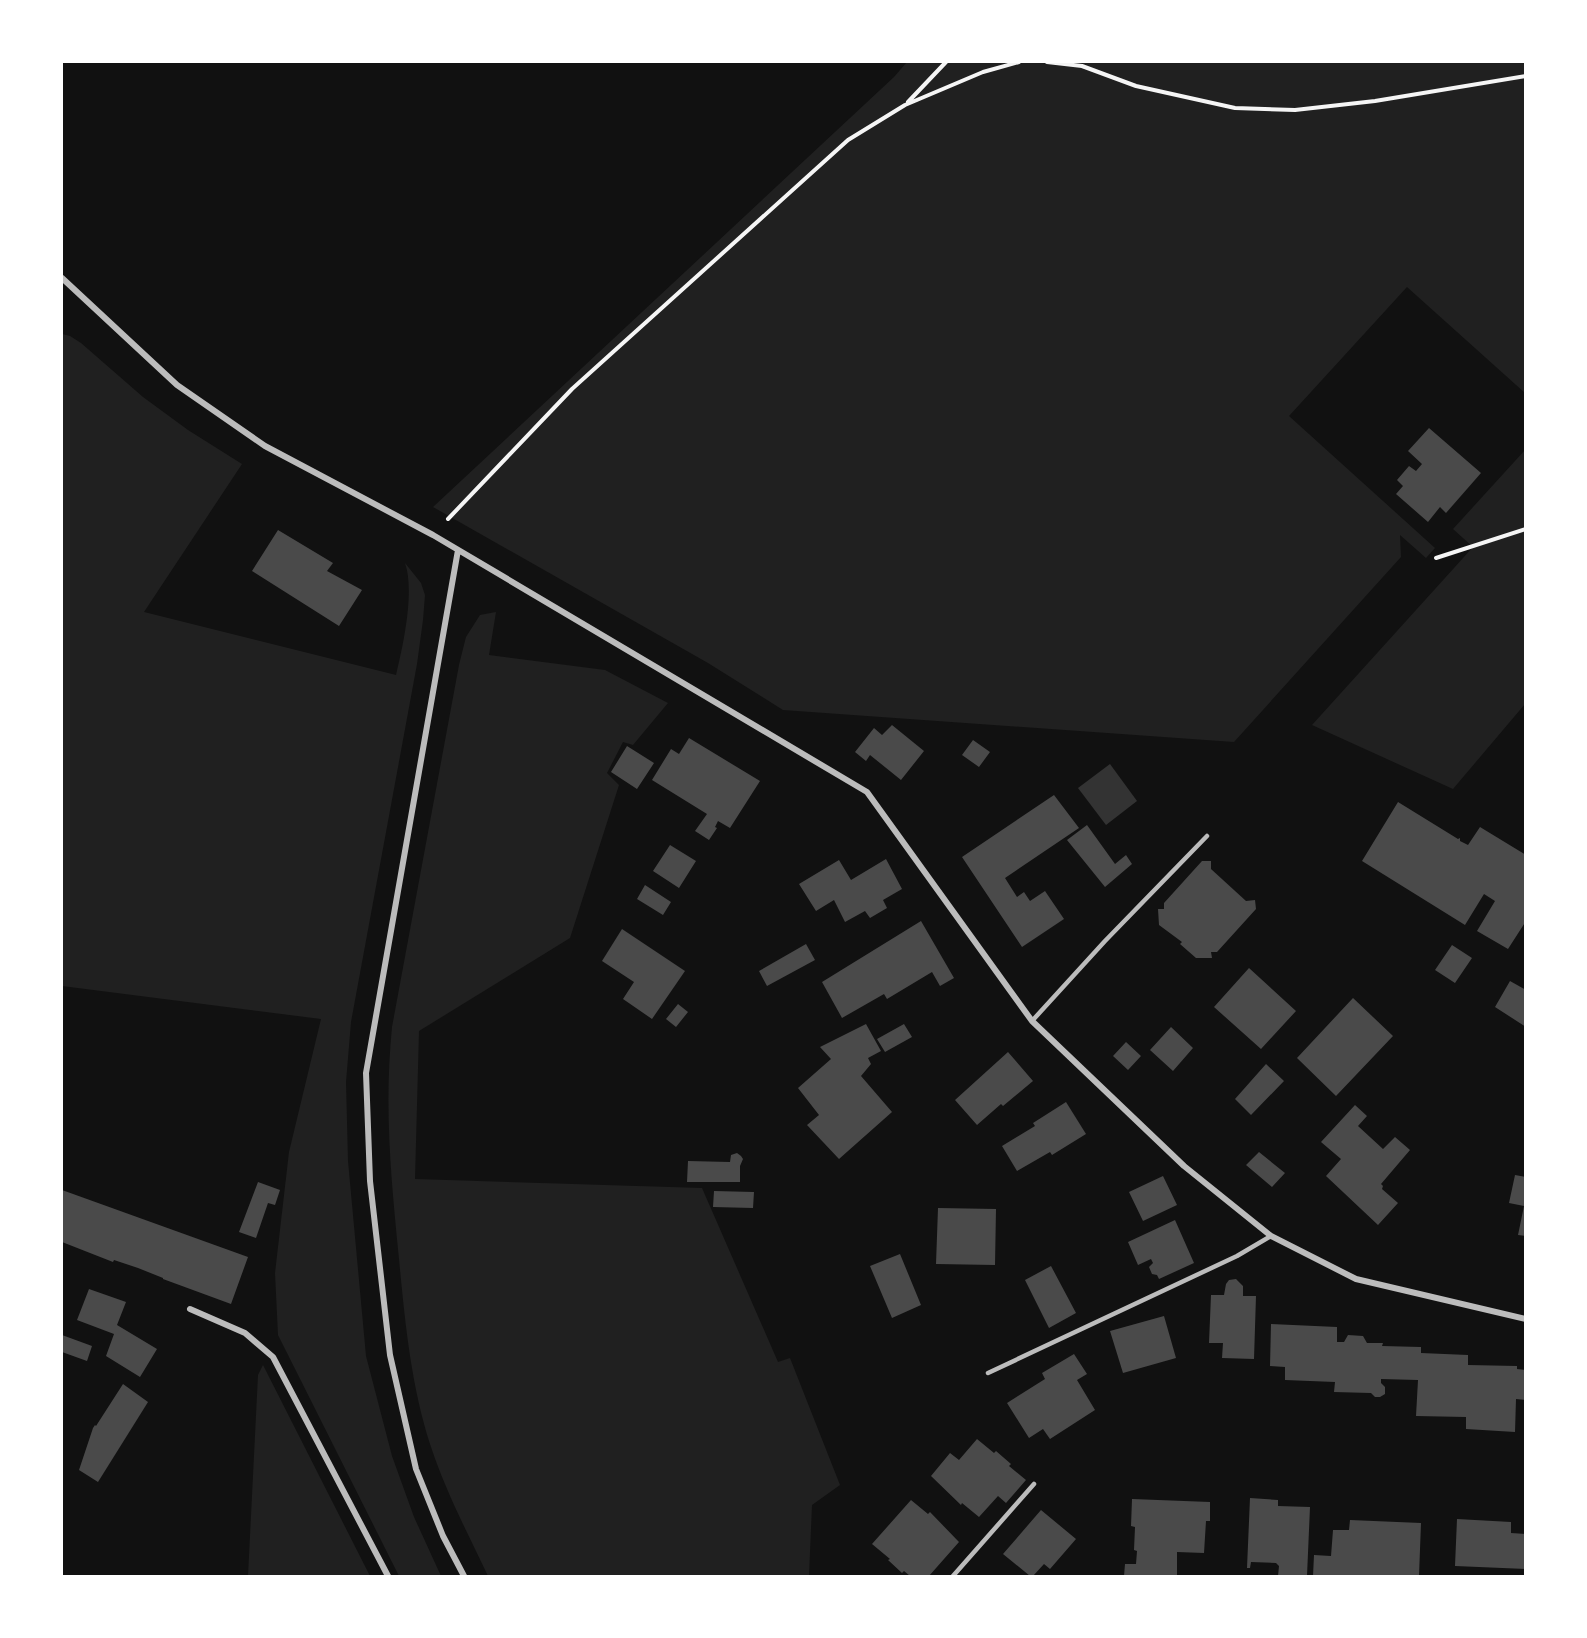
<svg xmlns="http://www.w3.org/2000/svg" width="1587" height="1638" viewBox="0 0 1587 1638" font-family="'Source Sans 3',sans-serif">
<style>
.green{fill:#202020}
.water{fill:#333}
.building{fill:#4a4a4a}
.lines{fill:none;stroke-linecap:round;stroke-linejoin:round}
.path{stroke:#f5f5f5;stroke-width:4}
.service{stroke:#bcbcbc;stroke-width:4.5}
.minor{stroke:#bcbcbc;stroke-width:6}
</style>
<rect width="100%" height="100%" fill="#111"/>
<path class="green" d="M907,62h618v331l-118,-106 -118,129 146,132 -9,10 -26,-23 1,22 -167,185 -451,-32 -75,-47 -275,-156 461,-430z
M62,334l8,2 11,7 62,54 45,33 54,34 -98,148 252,63c7,-29 19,-84 9,-112l16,20 4,12 -2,25 -6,44 -66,358 -5,60 2,79 18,195 26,100 22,61 27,59h-42l-121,-241 -3,-62 14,-121 32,-133 -259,-33z
M1525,450v254l-72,85 -141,-64 161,-178 -20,-18z
M496,612l-7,43 116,15 63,33 -35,42 -10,-3 -16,31 12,12 -49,153 -151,93 -4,148 287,9 76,174 12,-4 50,127 -28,20 -3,71h-321c-20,-42 -42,-84 -57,-129 -20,-61 -26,-125 -32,-188 -8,-81 -15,-151 -7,-232l67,-362 7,-28 14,-22z
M263,1365l107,211h-122l10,-201z"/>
<path class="water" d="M1110,764l27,37 -31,24 -28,-37z"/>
<path class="building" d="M1429,428l52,45 -35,40 -6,-6 -12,15 -32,-28 7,-8 -6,-6 12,-14 7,5 6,-7 -14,-13z
M278,530l55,33 -6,8 35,19 -23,36 -87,-55z
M892,725l32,26 -23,29 -31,-25 -4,6 -11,-9 19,-24 8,7z
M689,738l71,43 -30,47 -12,-7 -3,6 2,1 -8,12 -14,-9 12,-17 -55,-34 19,-31 8,5z
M973,740l17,12 -11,15 -17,-12z
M627,746l27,17 -17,26 -26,-17z
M1054,795l25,33 -74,50 12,19 7,-5 6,9 15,-10 19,28 -42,28 -60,-90z
M1398,802l60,37 2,-1v3l8,4 12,-18 46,28v66l-18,28 -31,-18 18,-30 -11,-7 -19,31 -103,-64z
M1087,825l28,39 11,-9 6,9 -27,23 -38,-47z
M670,845l26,16 -17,27 -26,-17z
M886,859l16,30 -19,11 4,8 -17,10 -5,-7 -20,11 -11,-22 -18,11 -17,-27 40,-24 12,20z
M1202,861h9v8l35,32 9,-1 1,9 -39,43h-6l1,6h-16l-16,-14 2,-2 -23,-17 -1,-16h6v-6z
M645,885l26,17 -8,13 -26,-16z
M921,921l33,57 -14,8 -8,-14 -45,27 -3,-5 -42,24 -20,-36z
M622,929l63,42 -33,48 -29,-20 11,-17 -32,-21z
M806,944l9,16 -48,26 -8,-15z
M1452,945l20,13 -17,25 -20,-13z
M1249,968l47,43 -35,38 -47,-42z
M1510,981l16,9v37l-31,-20z
M1353,998l40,38 -57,60 -39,-38z
M678,1004l10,8 -12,15 -10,-8z
M866,1024l15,27 -13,7 3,6 -10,12 31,36 -53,47 -32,-34 12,-10 -21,-27 33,-29 -11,-12z
M904,1024l8,13 -27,15 -8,-13z
M1171,1027l22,21 -20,23 -23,-21z
M1126,1042l15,14 -13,14 -15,-14z
M1008,1052l25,29 -30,25 -2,-2 -24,21 -22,-25z
M1266,1064l18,17 -33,34 -16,-16z
M1066,1102l20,32 -34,21 -2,-3 -33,19 -15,-25 33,-20 -2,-3z
M1355,1105l12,11 -9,10 25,23 12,-12 15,13 -29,34 2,2 -1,3 16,14 -20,22 -52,-49 15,-17 -20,-17z
M1259,1152l26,21 -13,14 -26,-22z
M737,1153l4,3 2,3 -3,7v16h-53l1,-21 42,1 1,-7z
M1515,1175l11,2v59l-8,-1 6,-29 -15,-3z
M1163,1176l14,29 -34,16 -14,-29z
M258,1182l22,8 -5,15 -7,-2 -12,35 -17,-6z
M62,1190l186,67 -17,47 -68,-25v-1l-25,-10 -24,-8 -1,2 -51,-20z
M714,1191l40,1 -1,16 -40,-1z
M938,1208l58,1 -1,56 -59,-1z
M1175,1220l19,43 -35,16 -2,-4 -5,-1 -3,-7 4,-4 -2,-4 -13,6 -10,-23z
M900,1254l21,51 -29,13 -22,-52z
M1051,1266l25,47 -27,15 -24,-48z
M1236,1279l7,7v10h13l-2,63 -32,-1 1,-15h-14l2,-48h13l2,-11 3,-4z
M89,1289l37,13 -9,23 40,24 -17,28 -34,-21 8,-22 -37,-14z
M1164,1316l12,42 -53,15 -13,-42z
M1271,1324l66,3v15h7l4,-7 15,1 4,7h16l-1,3 39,1v6l47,2v10l49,1v3l9,1v30l-10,-1 -1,33 -49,-3v-12l-50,-1 2,-36 -37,-1v4l4,4v7l-5,3h-5l-4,-4 -37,-1 1,-10 -50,-2v-13l-15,-1z
M62,1335l30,11 -5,15 -25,-9z
M1074,1354l13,20 -10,6 18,30 -45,29 -7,-10 -14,9 -22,-35 38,-24 -3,-6z
M123,1384l25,18 -50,80 -19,-12 14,-42 2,-3 1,1z
M977,1439l17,14 2,-2 15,13 -2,2 17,14 -20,23 -8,-7 -19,21 -17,-14 -1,2 -30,-29 19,-23 9,7z
M1250,1498l28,2v6l32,1 -3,69h-29l1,-10 -3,-3 -25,-1 -1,6h-3z
M1132,1499l78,3v19h-4l-2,32 -27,-1v24h-53l1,-12h11l1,-13 -3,-1 1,-23 -4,-1z
M911,1500l17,14 2,-2 29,30 -30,34h-19l-6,-5 -2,2 -14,-13 2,-1 -18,-15z
M1041,1510l35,29 -26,30 -6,-5 -11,12h-3l-27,-22z
M1457,1519l54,3v11l15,1v35l-71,-3z
M1350,1520l71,3 -2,53h-106l1,-21 17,1 2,-26h16z"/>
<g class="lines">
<path class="path" d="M1047,62l35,4 54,20 99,22 60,2 80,-9 151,-25
M908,102l38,-40
M448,519l124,-130 276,-249 57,-35 78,-33 36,-10
M1436,558l90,-29"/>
<path class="service" d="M1032,1021l73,-80 102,-105
M988,1373l249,-117 34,-20
M953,1576l81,-92"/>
<path class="minor" d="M62,278l115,107 88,61 168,89 434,257 165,229 152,145 87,70 85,43 170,40
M458,550l-92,523 4,108 20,174 26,114 27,67 21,40
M190,1309l55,24 28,24 115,219"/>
</g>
<rect width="1587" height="1638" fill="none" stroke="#ffffff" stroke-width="126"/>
</svg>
